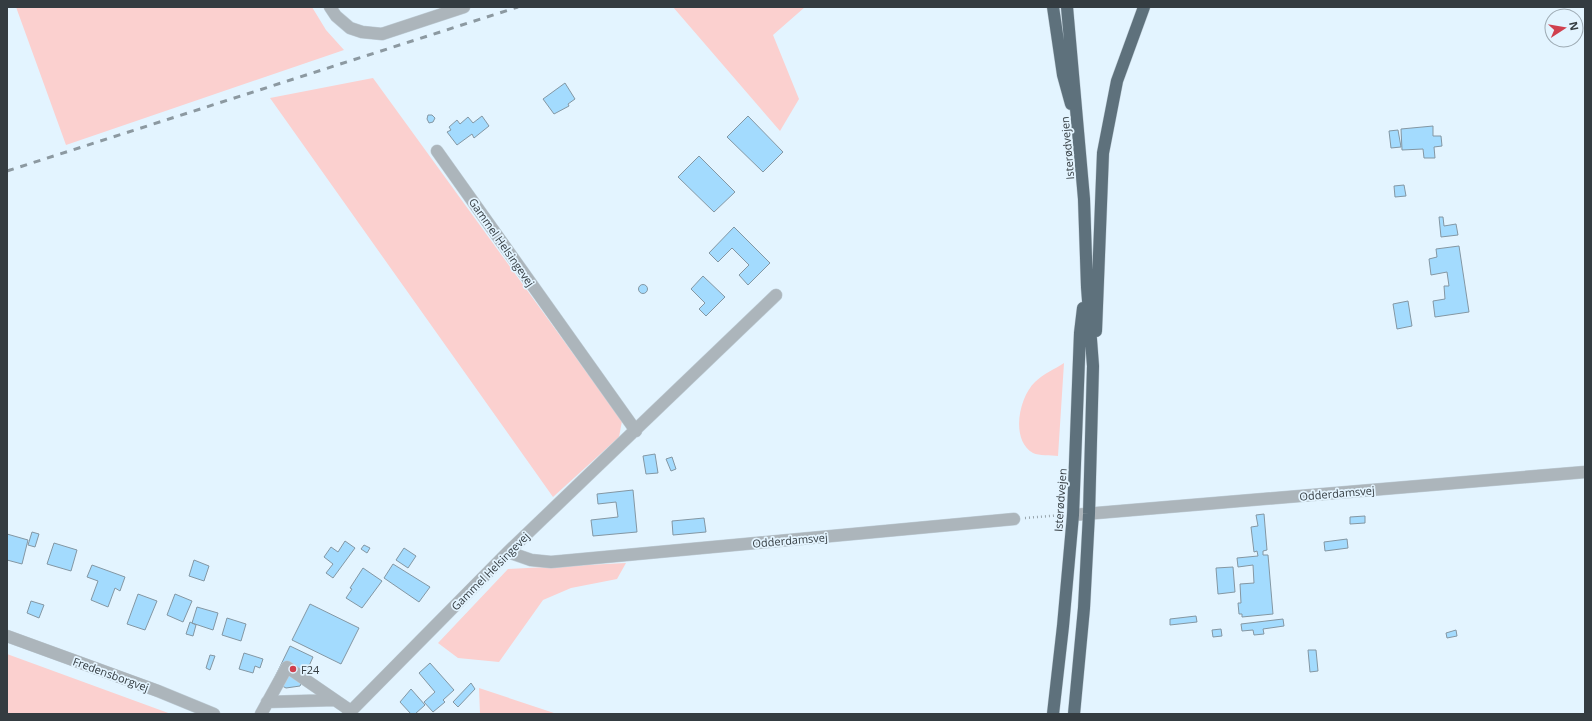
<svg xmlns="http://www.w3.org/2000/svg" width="1592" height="721" viewBox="0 0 1592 721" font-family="'Open Sans',sans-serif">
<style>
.green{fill:#fbd0cf}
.building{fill:#a3dbfe;stroke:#8497a3}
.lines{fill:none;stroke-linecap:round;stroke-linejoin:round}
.minor-casing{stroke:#c0cfd9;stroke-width:13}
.highway-casing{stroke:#c0cfd9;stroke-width:13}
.path{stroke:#98a5ad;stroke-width:2.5;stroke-dasharray:1 3;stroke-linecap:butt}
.minor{stroke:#acb5bb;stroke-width:12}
.highway{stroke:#5e717c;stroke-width:12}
.rail{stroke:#8c99a1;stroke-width:3;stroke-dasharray:7 7;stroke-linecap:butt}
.poi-dot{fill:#d0404e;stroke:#e3f4ff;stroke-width:1.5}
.labels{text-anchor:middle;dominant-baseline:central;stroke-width:3.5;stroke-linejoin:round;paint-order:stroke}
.street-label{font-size:11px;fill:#343c41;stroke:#e3f4ff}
.poi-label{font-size:11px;fill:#343c41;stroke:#e3f4ff;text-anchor:start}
</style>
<rect width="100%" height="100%" fill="#e3f4ff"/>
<path class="green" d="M16,7h296l14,23 18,20 -278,95z
M673,7h132l-32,28 26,64 -19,32z
M373,78l249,343 -3,16 -66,60 -283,-399z
M1064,363l-6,93c-7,-1 -19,0 -25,-3 -23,-13 -14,-56 2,-71 8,-8 20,-13 29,-19z
M626,563l-9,16 -46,9 -28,12 -44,62 -41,-4 -20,-15 70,-74z
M7,654l164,60h-164z
M479,688l78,26h-77z"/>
<path class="building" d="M565,83l10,16 -7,5 1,2 -15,8 -11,-15z
M428,115h4l3,3 -2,4 -4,1 -2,-4z
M482,116l7,10 -15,12 -2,-4 -15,11 -10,-13 4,-2 -2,-3 8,-7 3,4 8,-7 5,6z
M748,116l35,36 -20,20 -36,-35z
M1433,126v10h8l1,10 -8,1 1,11h-11l-1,-9 -21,1 -1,-21z
M1398,130l3,17 -10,1 -2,-17z
M699,156l36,36 -21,20 -36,-35z
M1404,185l2,11 -11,1 -1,-11z
M1439,217h4l1,9 12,-2 2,11 -17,2z
M734,227l36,36 -22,22 -9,-10 10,-10 -17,-17 -14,14 -9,-9z
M1459,246l10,66 -34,5 -2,-16 12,-2 -1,-13h5l-2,-14 -16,3 -2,-16 8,-2 -1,-8z
M703,276l22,21 -19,19 -7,-7 6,-6 -14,-14z
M638.5 289a4.5 4.5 0 1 1 9 0a4.5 4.5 0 1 1-9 0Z
M1408,301l4,25 -15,3 -4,-25z
M655,454l3,19 -12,1 -3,-18z
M672,457l4,12 -5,2 -5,-12z
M633,490l4,42 -44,4 -2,-16 27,-3 -2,-15 -18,2 -1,-10z
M1264,514l3,36 -4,1v4h5l5,59 -31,3v-3h-3l-1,-11h3l-1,-19 14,-1 -1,-18 -15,2 -1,-9 21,-2 -1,-5 -3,1 -3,-25 7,-1 -2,-11z
M1365,516v7l-15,1v-7z
M704,518l2,14 -33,3 -1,-14z
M32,532l7,2 -4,13 -7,-2z
M7,534l21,6 -6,24 -15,-4z
M1347,539l1,9 -23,3 -1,-9z
M345,541l10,7 -22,30 -7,-5 7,-9 -9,-7 7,-10 7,5z
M54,543l23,7 -6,21 -24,-7z
M364,545l6,3 -3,5 -6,-4z
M404,548l12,8 -8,12 -12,-8z
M194,560l15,6 -5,15 -15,-5z
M393,564l37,23 -11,15 -35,-24z
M92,565l33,12 -5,14 -5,-3 -7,19 -17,-7 7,-19 -11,-4z
M1233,567l2,25 -17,2 -2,-26z
M363,568l19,13 -20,27 -16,-10 6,-9 -2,-1z
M138,594l19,7 -12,29 -18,-6z
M175,594l17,7 -9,21 -16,-7z
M31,601l13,4 -5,13 -12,-5z
M310,604l49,24 -18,36 -49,-24z
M197,607l21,6 -5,17 -21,-7z
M1196,616l1,6 -27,3v-6z
M227,618l19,6 -5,17 -19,-6z
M1283,619l1,7 -21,3 1,5 -10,1 -1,-5 -11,1 -1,-7z
M190,622l6,3 -3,11 -7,-2z
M1221,629l1,7 -9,1 -1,-7z
M1456,630l1,6 -10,2 -1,-5z
M290,646l23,11 -13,29 -14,2 -13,-7z
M1308,650h8l2,21 -8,1z
M244,653l19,6 -3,9 -5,-2 -2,7 -14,-4z
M210,655l5,1 -5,14 -4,-2z
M430,663l24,27 -11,10 2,2 -12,10 -9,-10 11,-10 -16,-19z
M471,683l4,6 -17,18 -5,-5z
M411,689l14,16 -10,9h-4l-11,-12z"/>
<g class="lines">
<g class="minor-casing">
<path id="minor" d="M330,7l6,9 14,12 12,4 20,2 82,-27
M437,151l199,280
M1073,515l512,-43
M508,552l23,8 20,2 463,-43
M7,636l151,55 56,23
M267,702l68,-2
M261,714l26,-47 64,44
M348,714l160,-162 268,-257"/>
</g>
<g class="highway-casing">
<path id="highway" d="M1053,7l10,68 8,29
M1067,7l17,192 3,88 6,79 -4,148 -5,94 -10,106
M1096,331l7,-178 14,-72 27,-74
M1053,714l10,-88 10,-111 7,-182 3,-25"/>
</g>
<path class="path" d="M1025,518l37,-3"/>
<use href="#minor" class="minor"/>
<use href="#highway" class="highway"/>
<path class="rail" d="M7,171l511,-164"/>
</g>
<circle class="poi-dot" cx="293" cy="669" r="4"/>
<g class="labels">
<g class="street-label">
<text transform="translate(1067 148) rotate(-95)">Isterødvejen</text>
<text transform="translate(502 242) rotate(55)">Gammel Helsingevej</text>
<text transform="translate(1337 493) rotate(-5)">Odderdamsvej</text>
<text transform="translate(1060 500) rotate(-86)">Isterødvejen</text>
<text transform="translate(790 540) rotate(-5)">Odderdamsvej</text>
<text transform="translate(490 571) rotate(-45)">Gammel Helsingevej</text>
<text transform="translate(111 674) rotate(20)">Fredensborgvej</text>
</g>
<g class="poi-label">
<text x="301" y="669">F24</text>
</g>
</g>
<rect width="1592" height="721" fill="none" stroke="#343c41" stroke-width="16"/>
<g transform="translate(1564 28) rotate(78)"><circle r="19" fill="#e3f4ff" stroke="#9daab3"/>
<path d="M0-3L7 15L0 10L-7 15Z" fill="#d0404e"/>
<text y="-6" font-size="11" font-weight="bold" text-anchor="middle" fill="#343c41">N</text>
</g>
</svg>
